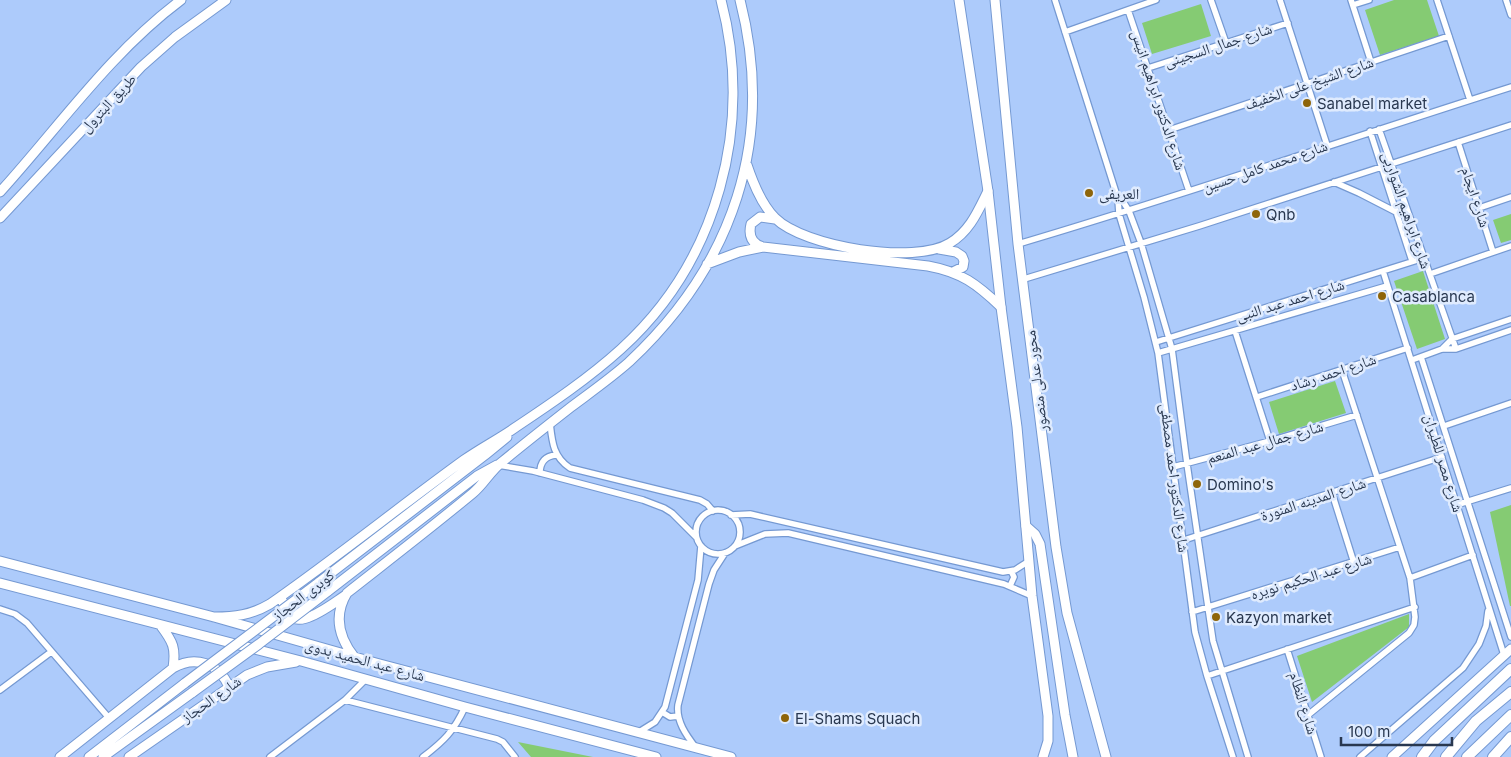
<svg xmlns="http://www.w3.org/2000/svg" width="1511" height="757" viewBox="0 0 1511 757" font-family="Inter,'Noto Naskh Arabic',sans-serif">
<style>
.green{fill:#85cb73}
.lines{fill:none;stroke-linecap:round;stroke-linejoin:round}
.minor-casing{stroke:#7599d2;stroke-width:8}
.secondary-casing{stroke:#7599d2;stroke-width:11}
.primary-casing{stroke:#7599d2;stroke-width:11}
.trunk-casing{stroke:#7599d2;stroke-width:12}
.minor{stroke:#fff;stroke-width:5.5}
.secondary{stroke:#fff;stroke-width:9}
.primary{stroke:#fff;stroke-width:9}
.trunk{stroke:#fff;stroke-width:10}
.primary-bridge-casing{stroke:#7599d2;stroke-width:11;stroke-linecap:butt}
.primary-bridge{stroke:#fff;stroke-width:9}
.poi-dot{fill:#8e650a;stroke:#dfebfe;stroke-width:2}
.labels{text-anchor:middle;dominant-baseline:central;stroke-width:5;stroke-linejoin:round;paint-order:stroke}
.street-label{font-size:15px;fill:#293850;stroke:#dfebfe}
.poi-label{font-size:15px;fill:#293850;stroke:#dfebfe;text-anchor:start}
</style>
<rect width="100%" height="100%" fill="#adcbfb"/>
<path class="green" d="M1394,0h33l12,36 -59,19 -15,-45z
M1201,4l10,32 -59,18 -10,-31z
M1511,214v26l-10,3 -8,-23z
M1423,271l22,68 -28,10 -23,-68z
M1335,381l11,32 -67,21 -10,-32z
M1511,505v101h-1l-20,-94z
M1409,614v13l-97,75 -15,-46z
M518,742l75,15h-62z"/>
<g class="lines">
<g class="minor-casing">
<path id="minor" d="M1055,0l63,199 1,15 25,83 14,56 37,279 12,44 26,81
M1211,0l15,43
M1280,0l47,145
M1351,0l20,62
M1437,0l33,100
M1506,0l5,15
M1353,5l16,-5
M1128,10l61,181
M1065,32l91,-32
M1148,68l140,-45
M1379,129l77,220
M1169,130l280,-94
M1370,131l42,130
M1458,142l35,110
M1334,182l25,11 37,19
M1118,199l6,4 5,8 12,32 31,106 15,115 26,177 35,116
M1479,208l32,-11
M1018,244c166,-49 329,-105 493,-157
M1383,271l121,384
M1430,274l81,-28
M1024,279l175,-53 312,-101
M1235,331l35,110
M1156,342l268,-84
M1442,349l10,-10 59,-20
M1158,353l229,-67
M1421,357l90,280
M1412,360l30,-11h14l55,-19
M1257,397l151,-49
M550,423c2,18 3,34 20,45l130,32 7,4 6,7
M1444,426l67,-23
M498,465l35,6 110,29 21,8 8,5 24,24
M1173,467l97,-26 87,-26
M540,473c0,-11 5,-17 16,-18
M1332,493l22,70
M1456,505l55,-17
M696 532a22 22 0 1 1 44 0a22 22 0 1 1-44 0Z
M731,515l19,-1 253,58 12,-2 14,-9
M1184,540l258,-83
M735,546l30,-12 23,-1 216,51 28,12
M1410,578l63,-23
M1010,586l4,-9 -3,-6
M0,609l15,5 12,9 82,95
M1192,612l208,-65
M1287,649l34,108
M1207,676l208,-69
M0,690l51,-38
M345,700l152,39 6,3 12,15
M662,712l8,5 8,-1
M1308,715l101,-82 5,-8 1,-8 -5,-39 -68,-208
M639,732l16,-10 10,-15 33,-127 3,-34
M696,748c-10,-13 -20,-27 -18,-43l31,-121 5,-14 11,-17
M270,757l75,-57 21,-21
M423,757c21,-16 31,-26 42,-50
M1360,757l103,-89 16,-24 7,-18 2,-15"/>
</g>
<g class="secondary-casing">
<path id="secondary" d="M959,0l29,191 13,116 16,120 15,169 16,120v25l-5,16
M995,0l23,244 38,303 11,66 39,144"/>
</g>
<g class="primary-casing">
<path id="primary" d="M747,165c6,18 14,39 28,53 29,29 140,47 175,25 20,-12 28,-32 38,-52
M0,192c59,-65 110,-139 181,-192
M0,218l141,-151 34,-30 51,-37
M763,247c-11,-3 -15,-11 -12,-23l9,-7 15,2
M939,249l17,3 6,4 2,5 -1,6 -10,5
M707,264l32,-12 24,-5 165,19c33,6 49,18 73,41
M1026,526l9,8 5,10 25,171 8,42
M0,561l214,56 162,46 355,94
M0,583l301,78 164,46 191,50
M318,583l167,-128 22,-18
M327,592l150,-116 20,-11
M283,602c6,38 47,3 63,-7
M214,617c21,0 37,-2 56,-13 66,-46 129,-97 194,-144 17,-12 35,-21 52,-33 36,-24 73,-49 105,-78 97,-88 133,-224 100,-349
M355,658c-16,-20 -22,-42 -8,-65 42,-33 85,-66 126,-100 11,-9 18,-23 29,-31 23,-19 46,-37 69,-55 20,-15 40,-29 58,-45 104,-97 147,-222 111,-362
M173,668c22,-13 46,-5 56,19
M60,757l113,-89c3,-20 0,-26 -12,-42
M89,757l96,-74
M103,757l90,-65
M129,757l118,-82 20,-8 29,-5
M1392,757l119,-108"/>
</g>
<g class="trunk-casing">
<path id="trunk" d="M1422,757l12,-16 77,-72
M1446,757l30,-36 35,-29
M1467,757l44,-42
M1493,757l18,-20"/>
</g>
<use href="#minor" class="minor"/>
<use href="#secondary" class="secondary"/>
<use href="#primary" class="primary"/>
<use href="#trunk" class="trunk"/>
<g class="primary-bridge-casing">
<path id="primary-bridge" d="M185,683l133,-100
M193,692l66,-48 68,-52"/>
</g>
<use href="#primary-bridge" class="primary-bridge"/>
</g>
<g class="poi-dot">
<circle cx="1307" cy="103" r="5"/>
<circle cx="1089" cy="193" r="5"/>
<circle cx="1256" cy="214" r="5"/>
<circle cx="1382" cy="296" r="5"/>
<circle cx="1197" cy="484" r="5"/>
<circle cx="1216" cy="617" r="5"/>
<circle cx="785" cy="718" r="5"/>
</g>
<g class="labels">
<g class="street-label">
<text transform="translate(1218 45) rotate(-18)">شارع جمال السجينى</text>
<text transform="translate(1309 83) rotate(-19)">شارع الشيخ على الخفيف</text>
<text transform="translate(1159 100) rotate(72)">شارع الدكتور ابراهيم انيس</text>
<text transform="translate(108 103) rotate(-47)">طريق البترول</text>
<text transform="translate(1265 166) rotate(-19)">شارع محمد كامل حسين</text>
<text transform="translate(1476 197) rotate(72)">شارع ايجام</text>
<text transform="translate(1407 210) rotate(71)">شارع ابراهيم الشواربى</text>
<text transform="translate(1290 300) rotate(-17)">شارع احمد عبد النبى</text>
<text transform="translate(1333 372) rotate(-18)">شارع احمد رشاد</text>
<text transform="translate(1036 381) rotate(-97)">محور عدلى منصور</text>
<text transform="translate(1265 442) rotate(-16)">شارع جمال عبد المنعم</text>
<text transform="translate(1444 463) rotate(73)">شارع مصر للطيران</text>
<text transform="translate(1175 478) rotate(83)">شارع الدكتور احمد مصطفى</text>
<text transform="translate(1313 499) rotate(-18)">شارع المدينه المنورة</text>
<text transform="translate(1311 576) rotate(-17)">شارع عبد الحكيم نويره</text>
<text transform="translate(303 595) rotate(-37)">كوبرى الحجاز</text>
<text transform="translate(365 660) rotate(15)">شارع عبد الحميد بدوى</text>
<text transform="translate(211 699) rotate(-35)">شارع الحجاز</text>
<text transform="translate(1304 703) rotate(73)">شارع النظام</text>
</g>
<g class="poi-label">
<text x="1317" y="103">Sanabel market</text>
<text x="1099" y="193">العريفى</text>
<text x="1266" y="214">Qnb</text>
<text x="1392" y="296">Casablanca</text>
<text x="1207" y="484">Domino's</text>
<text x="1226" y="617">Kazyon market</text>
<text x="795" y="718">El-Shams Squach</text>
</g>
</g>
<path d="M1341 737v8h111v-8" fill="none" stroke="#293850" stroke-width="2.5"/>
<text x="1348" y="737" font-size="15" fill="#293850" stroke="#dfebfe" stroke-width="4" paint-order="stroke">100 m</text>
</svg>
